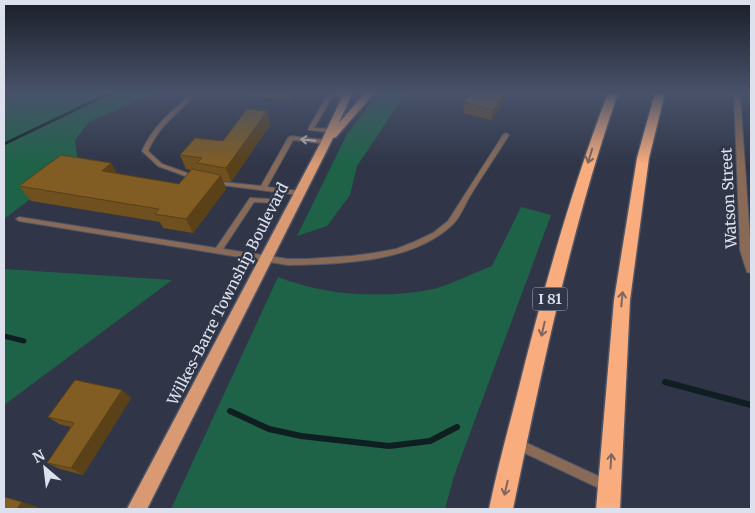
<svg xmlns="http://www.w3.org/2000/svg" width="755" height="513" viewBox="0 0 755 513" font-family="Merriweather,serif">
	<style>
		.green { fill: #1e6348 }
		.lines { fill: none; stroke-linecap: round; stroke-linejoin: round }
		.stream-far2 { stroke: #0f1e21; stroke-width: 3 }
		.stream-far1 { stroke: #0f1e21; stroke-width: 5 }
		.stream { stroke: #0f1e21; stroke-width: 6 }
		.service-casing { stroke: #4f5566; stroke-width: 2 }
		.minor-casing { stroke: #4f5566; stroke-width: 2 }
		.primary-casing { stroke: #4f5566; stroke-width: 3 }
		.motorway-casing { stroke: #4f5566; stroke-width: 3 }
		.service { fill: #896a57; fill-rule: evenodd }
		.minor { fill: #896a57; fill-rule: evenodd }
		.primary { fill: #d99a73; fill-rule: evenodd }
		.motorway { fill: #f9ad7e; fill-rule: evenodd }
		.wall { fill: #6f501e }
		.shaded-wall { fill: #5a4118 }
		.building { fill: #815d23; stroke: #5a4118 }
		.oneway { stroke: #c4bdc0 }
		.oneway2 { stroke: #80665e }
		.labels { text-anchor: middle; stroke-width: 5; stroke-linejoin: round; paint-order: stroke }
		.shield { fill: #303648; stroke: #a9aebc; stroke-width: 1 }
		.shield-label { font-size: 14px; font-weight: bold; fill: #dde1ed }
		.street-label { font-size: 15px; fill: #dde1ed; stroke: #303648 }
	</style>
	<rect width="100%" height="100%" fill="#303648"/>
	<path class="green" d="M4,93H161L141,99L89,122L75,140L78,163L4,219Z
		M379,93H406L357,166L350,195L327,226L297,236L347,134Z
		M521,207L551,215L454,476L445,509H171L278,277C326,296 383,299 434,289C453,284 473,273 492,266Z
		M4,269L172,280L4,405Z"/>
	<g class="lines">
		<path class="stream-far2" d="M4,144L110,93"/>
		<path class="stream-far1" d="M4,336L24,341"/>
		<path class="stream" d="M665,382L751,405
			M230,411L269,429L301,436L389,446L430,441L457,427"/>
		<g class="service-casing">
			<path id="service" d="M328,94L347,95L349,96L347,97H332L314,128L336,129L339,131L336,133L309,130L308,129Z
				M188,97L192,98C175,116 159,126 148,151L162,164L198,177V179L196,180L158,166L142,151C152,128 169,113 188,97Z
				M506,133L509,135C496,156 482,176 470,196C464,206 460,218 452,225C412,263 339,264 288,265L19,221L16,219L19,217L216,248L250,198L270,199L275,192L214,184L211,182L212,181L261,186L288,138L291,136L326,140L329,142L326,144L293,140L267,187L299,191L302,193L299,195L281,193L274,203L254,202L223,249L288,259H307L351,256L374,253L396,249L414,242L433,233L448,221L503,135Z
				M518,439L611,482L613,486L611,490L607,492L603,490L514,448L513,444L514,440Z"/>
		</g>
		<g class="minor-casing">
			<path id="minor" d="M734,93H740L751,254V273L747,272L746,269L740,250Z"/>
		</g>
		<g class="primary-casing">
			<path id="primary" d="M344,93H352L339,123L365,93H374L336,137L333,138L147,509H127L321,142Z"/>
		</g>
		<g class="motorway-casing">
			<path id="motorway" d="M608,93H618C571,229 542,369 513,509H489C497,470 508,430 518,391C543,290 571,191 608,93Z
				M655,93H665L649,158L630,300L620,509H596L614,300L637,158Z"/>
		</g>
		<use href="#service" class="service"/>
		<use href="#minor" class="minor"/>
		<use href="#primary" class="primary"/>
		<use href="#motorway" class="motorway"/>
	</g>
	<path class="wall" d="M224,93H295L290,100Z
		M510,93L491,120L463,113L464,102Z
		M267,111L270,125L231,182L223,181L226,189L193,233L163,228L160,222L31,201L19,186L111,163L117,174L179,184L191,170L186,169L180,155L223,141Z
		M131,398L83,475L60,469L47,463L71,427L59,424L48,417Z"/>
	<path class="shaded-wall" d="M289,93H295L290,100Z
		M505,93H510L491,120L493,110Z
		M267,111L270,125L231,182L226,168Z
		M111,163L119,177L102,171Z
		M221,175L226,189L193,233L186,219Z
		M122,390L131,398L83,475L71,468Z
		M22,502L38,507L36,509H17Z"/>
	<path class="building" d="M472,93H505L493,110L464,102Z
		M247,109L267,111L226,168L197,163L202,158L180,155L195,138L223,141Z
		M61,155L111,163L102,171L179,184L192,169L221,175L186,219L155,214L159,209L19,186Z
		M75,380L122,390L71,468L47,463L74,423L48,417Z
		M4,497L22,502L17,509H4Z"/>
	<defs><path id="oneway-shaft" d="M-6 0H5M1.5-3L5.5 0L1.5 3" fill="none" stroke-width="1.6" stroke-linecap="round" stroke-linejoin="round" transform="scale(1.25)"/></defs>
	<use class="oneway" href="#oneway-shaft" transform="translate(308 140) rotate(-174)"/>
	<g class="oneway2">
		<use href="#oneway-shaft" transform="translate(590 156) rotate(107)"/>
		<use href="#oneway-shaft" transform="translate(622 299) rotate(-84)"/>
		<use href="#oneway-shaft" transform="translate(543 329) rotate(103)"/>
		<use href="#oneway-shaft" transform="translate(611 461) rotate(-86)"/>
		<use href="#oneway-shaft" transform="translate(506 488) rotate(103)"/>
	</g>
	<linearGradient id="sky" x2="0" y2="1"><stop stop-color="#1a1e28"/><stop offset="0.56" stop-color="#48526a"/><stop offset="1" stop-color="#48526a" stop-opacity="0"/></linearGradient>
	<rect width="755" height="165" fill="url(#sky)"/>
	<g class="labels">
		<rect class="shield" x="532.5" y="287.5" width="35" height="23" rx="4"/>
		<g class="shield-label">
			<text x="550" y="304">I 81</text>
		</g>
		<g class="street-label">
			<text transform="translate(729 198) rotate(-93)" y="5">Watson Street</text>
			<text transform="translate(228 294) rotate(-63)" y="5">Wilkes-Barre Township Boulevard</text>
		</g>
	</g>
	<rect width="755" height="513" fill="none" stroke="#dde1ed" stroke-width="10"/>
	<g transform="translate(45 468) rotate(332)" stroke="#303648" stroke-width="4" paint-order="stroke">
	<path d="M0-4L9 19L0 12L-9 19Z" fill="#dde1ed"/>
	<text y="-8" font-size="14" font-weight="bold" text-anchor="middle" fill="#dde1ed">N</text>
	</g>
</svg>
